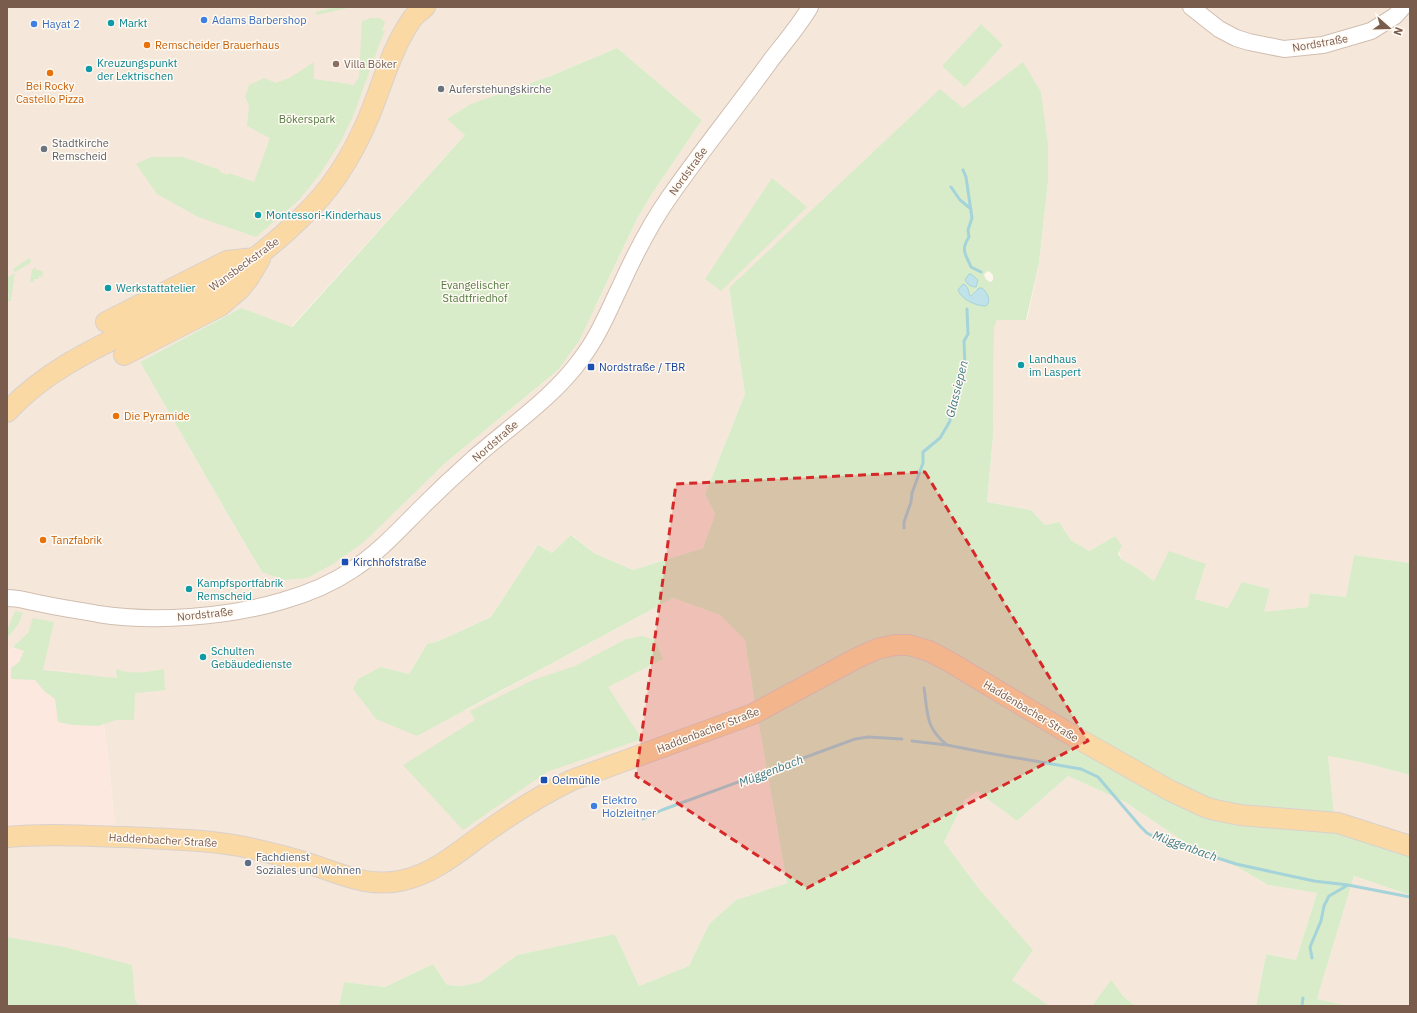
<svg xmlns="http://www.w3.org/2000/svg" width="1417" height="1013" viewBox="0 0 1417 1013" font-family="'IBM Plex Sans',sans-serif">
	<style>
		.residential { fill: #f5e8da; fill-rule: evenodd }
		.commercial { fill: #fde8e0 }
		.green { fill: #d8ecc9; fill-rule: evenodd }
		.water { fill: #bfe3e8; stroke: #a5d3da }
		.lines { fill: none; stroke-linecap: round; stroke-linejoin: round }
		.stream { stroke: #a5d3da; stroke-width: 3 }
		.minor-casing { stroke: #d1beb0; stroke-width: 18 }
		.major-casing { stroke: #dad1cd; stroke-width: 22 }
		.minor { stroke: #fff; stroke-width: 16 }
		.major { stroke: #fbd9a5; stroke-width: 20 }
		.marked { fill: #d62828; fill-opacity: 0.2; stroke: #d62828; stroke-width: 3; stroke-dasharray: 8 5; stroke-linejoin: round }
		.shop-dot { fill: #3f7fe0; stroke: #fffaf3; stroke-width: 1.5 }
		.culture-dot { fill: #0f9aa8; stroke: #fffaf3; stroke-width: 1.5 }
		.food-dot { fill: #e8710a; stroke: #fffaf3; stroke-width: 1.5 }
		.education-dot { fill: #8d6e63; stroke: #fffaf3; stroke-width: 1.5 }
		.worship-dot { fill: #6b7280; stroke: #fffaf3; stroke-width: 1.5 }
		.transit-dot { fill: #1a4fb4; stroke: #fffaf3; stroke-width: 1.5 }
		.service-dot { fill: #5c6f8a; stroke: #fffaf3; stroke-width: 1.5 }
		.labels { text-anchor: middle; stroke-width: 3; stroke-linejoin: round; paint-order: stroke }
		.shop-label { font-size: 11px; fill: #366cbe; stroke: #fffaf3; text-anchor: start }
		.culture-label { font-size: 11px; fill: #0d838f; stroke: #fffaf3; text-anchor: start }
		.street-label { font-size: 11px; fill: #7a5c4d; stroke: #fffaf3 }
		.food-label { font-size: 11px; fill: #c56008; stroke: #fffaf3; text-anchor: start }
		.education-label { font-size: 11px; fill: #785e54; stroke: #fffaf3; text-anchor: start }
		.worship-label { font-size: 11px; fill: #5b616d; stroke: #fffaf3; text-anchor: start }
		.park-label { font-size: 11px; fill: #537a41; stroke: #fffaf3 }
		.transit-label { font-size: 11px; fill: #164399; stroke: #fffaf3; text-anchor: start }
		.service-label { font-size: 11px; fill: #4e5e75; stroke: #fffaf3; text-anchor: start }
		.water-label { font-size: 12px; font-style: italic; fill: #437c86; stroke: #fffaf3 }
	</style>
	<rect width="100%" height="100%" fill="#fdf6ec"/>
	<path class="residential" d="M7,7H1410V563L1354,555L1346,597L1311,593L1308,607L1263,613L1270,589L1228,608L1195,599L1206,564L1154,581L1137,568L1121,559L1115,536L1089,551L1071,540L1059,522L1045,525L1031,510L987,502L993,437L994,328L997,320H1027L1039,263L1048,182V145L729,288L745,394L705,494L715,514L703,548L633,570L594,553L572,535L552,553L538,545L491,617L441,640L427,644L409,674L381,667L466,710L673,598L720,615L745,640L753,692L787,883L736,900L709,924L689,966L639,986L615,934L517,955L480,982L462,986L447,985L433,964L385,987L344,982L339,1006H112L7,941V826L115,828L109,765L102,711L20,668L13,648L7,651ZM617,48L702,120L651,195L637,219L596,306L558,370L444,464L416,490L262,572L227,513L140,362L241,308L291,327L465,135L548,77Z
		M1328,756L1365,763L1410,775V838L1334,813Z
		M1068,776L1125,802L1195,849L1232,864L1268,885L1317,893L1296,960L1266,954L1256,1006H1135L1123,996L1111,981L1092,1006H1050L1012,980L980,890L944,842L965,800L977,790L1017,821Z
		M1354,876L1410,895V1006H1349L1317,999Z"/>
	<path class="commercial" d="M13,647L24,651L20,668L73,671L72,711H102L109,765L115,828L7,826V651Z"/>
	<path class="green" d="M335,7H352L317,15L315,13L316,12Z
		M371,18H380L385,22L382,31H385L379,45L354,114L341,141L320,174L299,200L256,237L198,217L157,194L136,164L151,157H183L220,170V172L228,175L229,173L254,182L270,138L247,126L249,105L245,97L249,85L264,78L276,83L291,77L314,62V79L349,84L353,86L359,77L362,21Z
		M981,24L1003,45L965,87L942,66Z
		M617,48L702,120L651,195L637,219L579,341L558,370L444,464L364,542L333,564L307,578L284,580L262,572L227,513L140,362L241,308L292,327L465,135L447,119L471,104L548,77Z
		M1023,62L1041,92L1048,145V182L1039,263L1026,320H997L994,328L993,437L987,502L1031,510L1045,525L1059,522L1071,540L1089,551L1115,536L1122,546L1118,553L1121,559L1137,568L1154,581L1169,551L1206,564L1195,599L1228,608L1242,582L1270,589L1264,612L1308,607L1310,593L1346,597L1354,555L1410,563V775L1365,763L1328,756L1334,813L1410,838V895L1354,876L1317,999L1349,1006H1256L1266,954L1296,960L1317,893L1268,885L1232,864L1195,849L1125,802L1068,776L1017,821L977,791L965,800L944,842L980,890L1033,950L1012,980L1050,1006H339L344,982L385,987L433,964L447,985L462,986L480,982L517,955L615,934L639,986L689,966L709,924L736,900L787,883L753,692L745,640L720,615L673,598L417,736L376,719L353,689L358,679L381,667L409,674L427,644L441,640L491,617L538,545L552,553L571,535L594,553L633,570L703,548L715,514L705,494L745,394L729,288L940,89L963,108ZM988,271L990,272L993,275V280L991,282C987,281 985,279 984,274ZM976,290L982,306L967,300L969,295L971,296Z
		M772,178L807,207L721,291L705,279Z
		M29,258L32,262L15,272L11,301H8L9,294L7,293V278L15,273L13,269Z
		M36,267V270L43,271L42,277L39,276V279H34V282H30L32,270Z
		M15,611L23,613L18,625L7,638V630Z
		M33,618L54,622L43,670C68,672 92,676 117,678L116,669C131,675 148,672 164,669L165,690L135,693L134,720H116L98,726L72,725L58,722L55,699L44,691L35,680L11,679V668L19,662L24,651L13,647L28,633Z
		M642,636L655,640L663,659L608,687L642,739L547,772L463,830L403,765L475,720L470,711L533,680L575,666L626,639Z
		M7,937L64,947L132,965L135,1000L139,1006H7Z
		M1111,980L1123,996L1135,1006H1092Z"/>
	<path class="water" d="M969,274H971L978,280L976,287C971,287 967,284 965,280Z
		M963,284C969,286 968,292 970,296H971L979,288H982C987,292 992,301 986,306C976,306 962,300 958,290Z"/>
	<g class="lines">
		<path class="stream" d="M963,170L966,177L972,218L968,230L969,237C960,251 966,254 971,267L981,272
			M951,187L960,200L971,209
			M904,528V522L911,502L912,493L923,463V452L940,438L950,421L951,403L956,394L957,385L965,367L964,341L968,334L967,309
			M924,688C928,714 925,727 947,745
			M912,741L947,745L988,753L1081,769L1098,777L1140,826L1147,833L1156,838L1236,864L1314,881L1348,885L1410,897
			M643,819L662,810L855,739L868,737L902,739
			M1312,958L1310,947L1321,921L1324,906L1329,896L1348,885
			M1302,1006L1303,998"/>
		<g class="minor-casing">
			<path id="minor" d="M1191,7L1219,29L1236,38L1249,42L1284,49L1323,45L1371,31L1395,16L1403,7
				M7,598C18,598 23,600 33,602C55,607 76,610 98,614C155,623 227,617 282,601C307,594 331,584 352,570C378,553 399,530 421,508C438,491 455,475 473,459C508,428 554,397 581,359C598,337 608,312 620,287C634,256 650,224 670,196C702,150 738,106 771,60C784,43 799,26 810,7"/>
		</g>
		<g class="major-casing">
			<path id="major" d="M106,322L227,261L255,258
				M124,355L220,306L240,289L248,279L260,259
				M7,412C57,358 127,336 189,301C231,277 269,250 303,216C331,190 353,154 368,119C382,86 391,49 412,19C415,14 421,11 425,7
				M7,837C46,833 86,836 125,837C163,839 202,839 240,846C263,851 285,856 307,863C340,873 368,889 404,880C436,873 463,848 489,830C516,811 543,794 572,780L753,714L855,659L877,649L895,645H909L929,651L950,662L1070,734L1169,790L1205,807L1215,810L1240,815L1338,823L1410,846"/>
		</g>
		<use href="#minor" class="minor"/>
		<use href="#major" class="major"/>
	</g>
	<path class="marked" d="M925,472L1088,741L807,888L636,776L676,484Z"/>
	<g class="shop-dot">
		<circle cx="204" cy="20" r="4"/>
		<circle cx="34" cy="24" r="4"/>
		<circle cx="594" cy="806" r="4"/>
	</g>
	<g class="culture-dot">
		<circle cx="111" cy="23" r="4"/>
		<circle cx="89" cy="69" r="4"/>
		<circle cx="258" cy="215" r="4"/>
		<circle cx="108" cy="288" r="4"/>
		<circle cx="1021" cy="365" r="4"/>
		<circle cx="189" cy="589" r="4"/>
		<circle cx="203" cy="657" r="4"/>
	</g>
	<g class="food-dot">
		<circle cx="147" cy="45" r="4"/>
		<circle cx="50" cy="73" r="4"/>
		<circle cx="116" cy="416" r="4"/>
		<circle cx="43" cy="540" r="4"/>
	</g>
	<circle class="education-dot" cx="336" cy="64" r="4"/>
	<g class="worship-dot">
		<circle cx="441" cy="89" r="4"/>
		<circle cx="44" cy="149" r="4"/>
	</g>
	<g class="transit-dot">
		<rect x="587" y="363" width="8" height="8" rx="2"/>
		<rect x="341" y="558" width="8" height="8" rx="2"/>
		<rect x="540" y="776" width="8" height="8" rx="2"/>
	</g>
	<circle class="service-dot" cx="248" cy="863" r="4"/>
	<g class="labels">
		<g class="shop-label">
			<text x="212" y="24">Adams Barbershop</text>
			<text x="42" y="28">Hayat 2</text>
			<text x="602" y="804">Elektro<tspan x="602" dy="13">Holzleitner</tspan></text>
		</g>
		<g class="culture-label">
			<text x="119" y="27">Markt</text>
			<text x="97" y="67">Kreuzungspunkt<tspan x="97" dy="13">der Lektrischen</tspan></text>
			<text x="266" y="219">Montessori-Kinderhaus</text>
			<text x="116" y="292">Werkstattatelier</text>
			<text x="1029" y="363">Landhaus<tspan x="1029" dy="13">im Laspert</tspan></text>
			<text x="197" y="587">Kampfsportfabrik<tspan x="197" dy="13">Remscheid</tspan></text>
			<text x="211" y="655">Schulten<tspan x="211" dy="13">Gebäudedienste</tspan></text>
		</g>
		<g class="street-label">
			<text transform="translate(1320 43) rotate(-10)" y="4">Nordstraße</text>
			<text transform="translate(688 171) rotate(-54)" y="4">Nordstraße</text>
			<text transform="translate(244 264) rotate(-36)" y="4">Wansbeckstraße</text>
			<text transform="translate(495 441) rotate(-41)" y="4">Nordstraße</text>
			<text transform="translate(205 614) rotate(-6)" y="4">Nordstraße</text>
			<text transform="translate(1031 711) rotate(31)" y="4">Haddenbacher Straße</text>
			<text transform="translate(708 730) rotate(-21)" y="4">Haddenbacher Straße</text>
			<text transform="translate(163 840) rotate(3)" y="4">Haddenbacher Straße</text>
		</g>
		<g class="food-label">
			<text x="155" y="49">Remscheider Brauerhaus</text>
			<text x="50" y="90" text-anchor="middle">Bei Rocky<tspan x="50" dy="13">Castello Pizza</tspan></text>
			<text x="124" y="420">Die Pyramide</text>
			<text x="51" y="544">Tanzfabrik</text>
		</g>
		<g class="education-label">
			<text x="344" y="68">Villa Böker</text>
		</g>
		<g class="worship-label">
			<text x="449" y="93">Auferstehungskirche</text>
			<text x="52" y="147">Stadtkirche<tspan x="52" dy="13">Remscheid</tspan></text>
		</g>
		<g class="park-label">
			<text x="307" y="123">Bökerspark</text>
			<text x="475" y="289">Evangelischer<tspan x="475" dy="13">Stadtfriedhof</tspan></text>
		</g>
		<g class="transit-label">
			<text x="599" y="371">Nordstraße / TBR</text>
			<text x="353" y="566">Kirchhofstraße</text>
			<text x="552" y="784">Oelmühle</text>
		</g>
		<g class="service-label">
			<text x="256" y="861">Fachdienst<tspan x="256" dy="13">Soziales und Wohnen</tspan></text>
		</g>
		<g class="water-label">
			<text transform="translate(957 389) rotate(-76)" y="4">Glassiepen</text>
			<text transform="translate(771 771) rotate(-21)" y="4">Müggenbach</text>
			<text transform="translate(1185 846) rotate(20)" y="4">Müggenbach</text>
		</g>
	</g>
	<rect width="1417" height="1013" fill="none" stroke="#7a5c4d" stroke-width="16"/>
	<g transform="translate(1389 28) rotate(110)" stroke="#fffaf3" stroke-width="3" paint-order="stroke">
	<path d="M0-3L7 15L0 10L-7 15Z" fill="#7a5c4d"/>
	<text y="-6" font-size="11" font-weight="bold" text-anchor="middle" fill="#7a5c4d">N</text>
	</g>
</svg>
